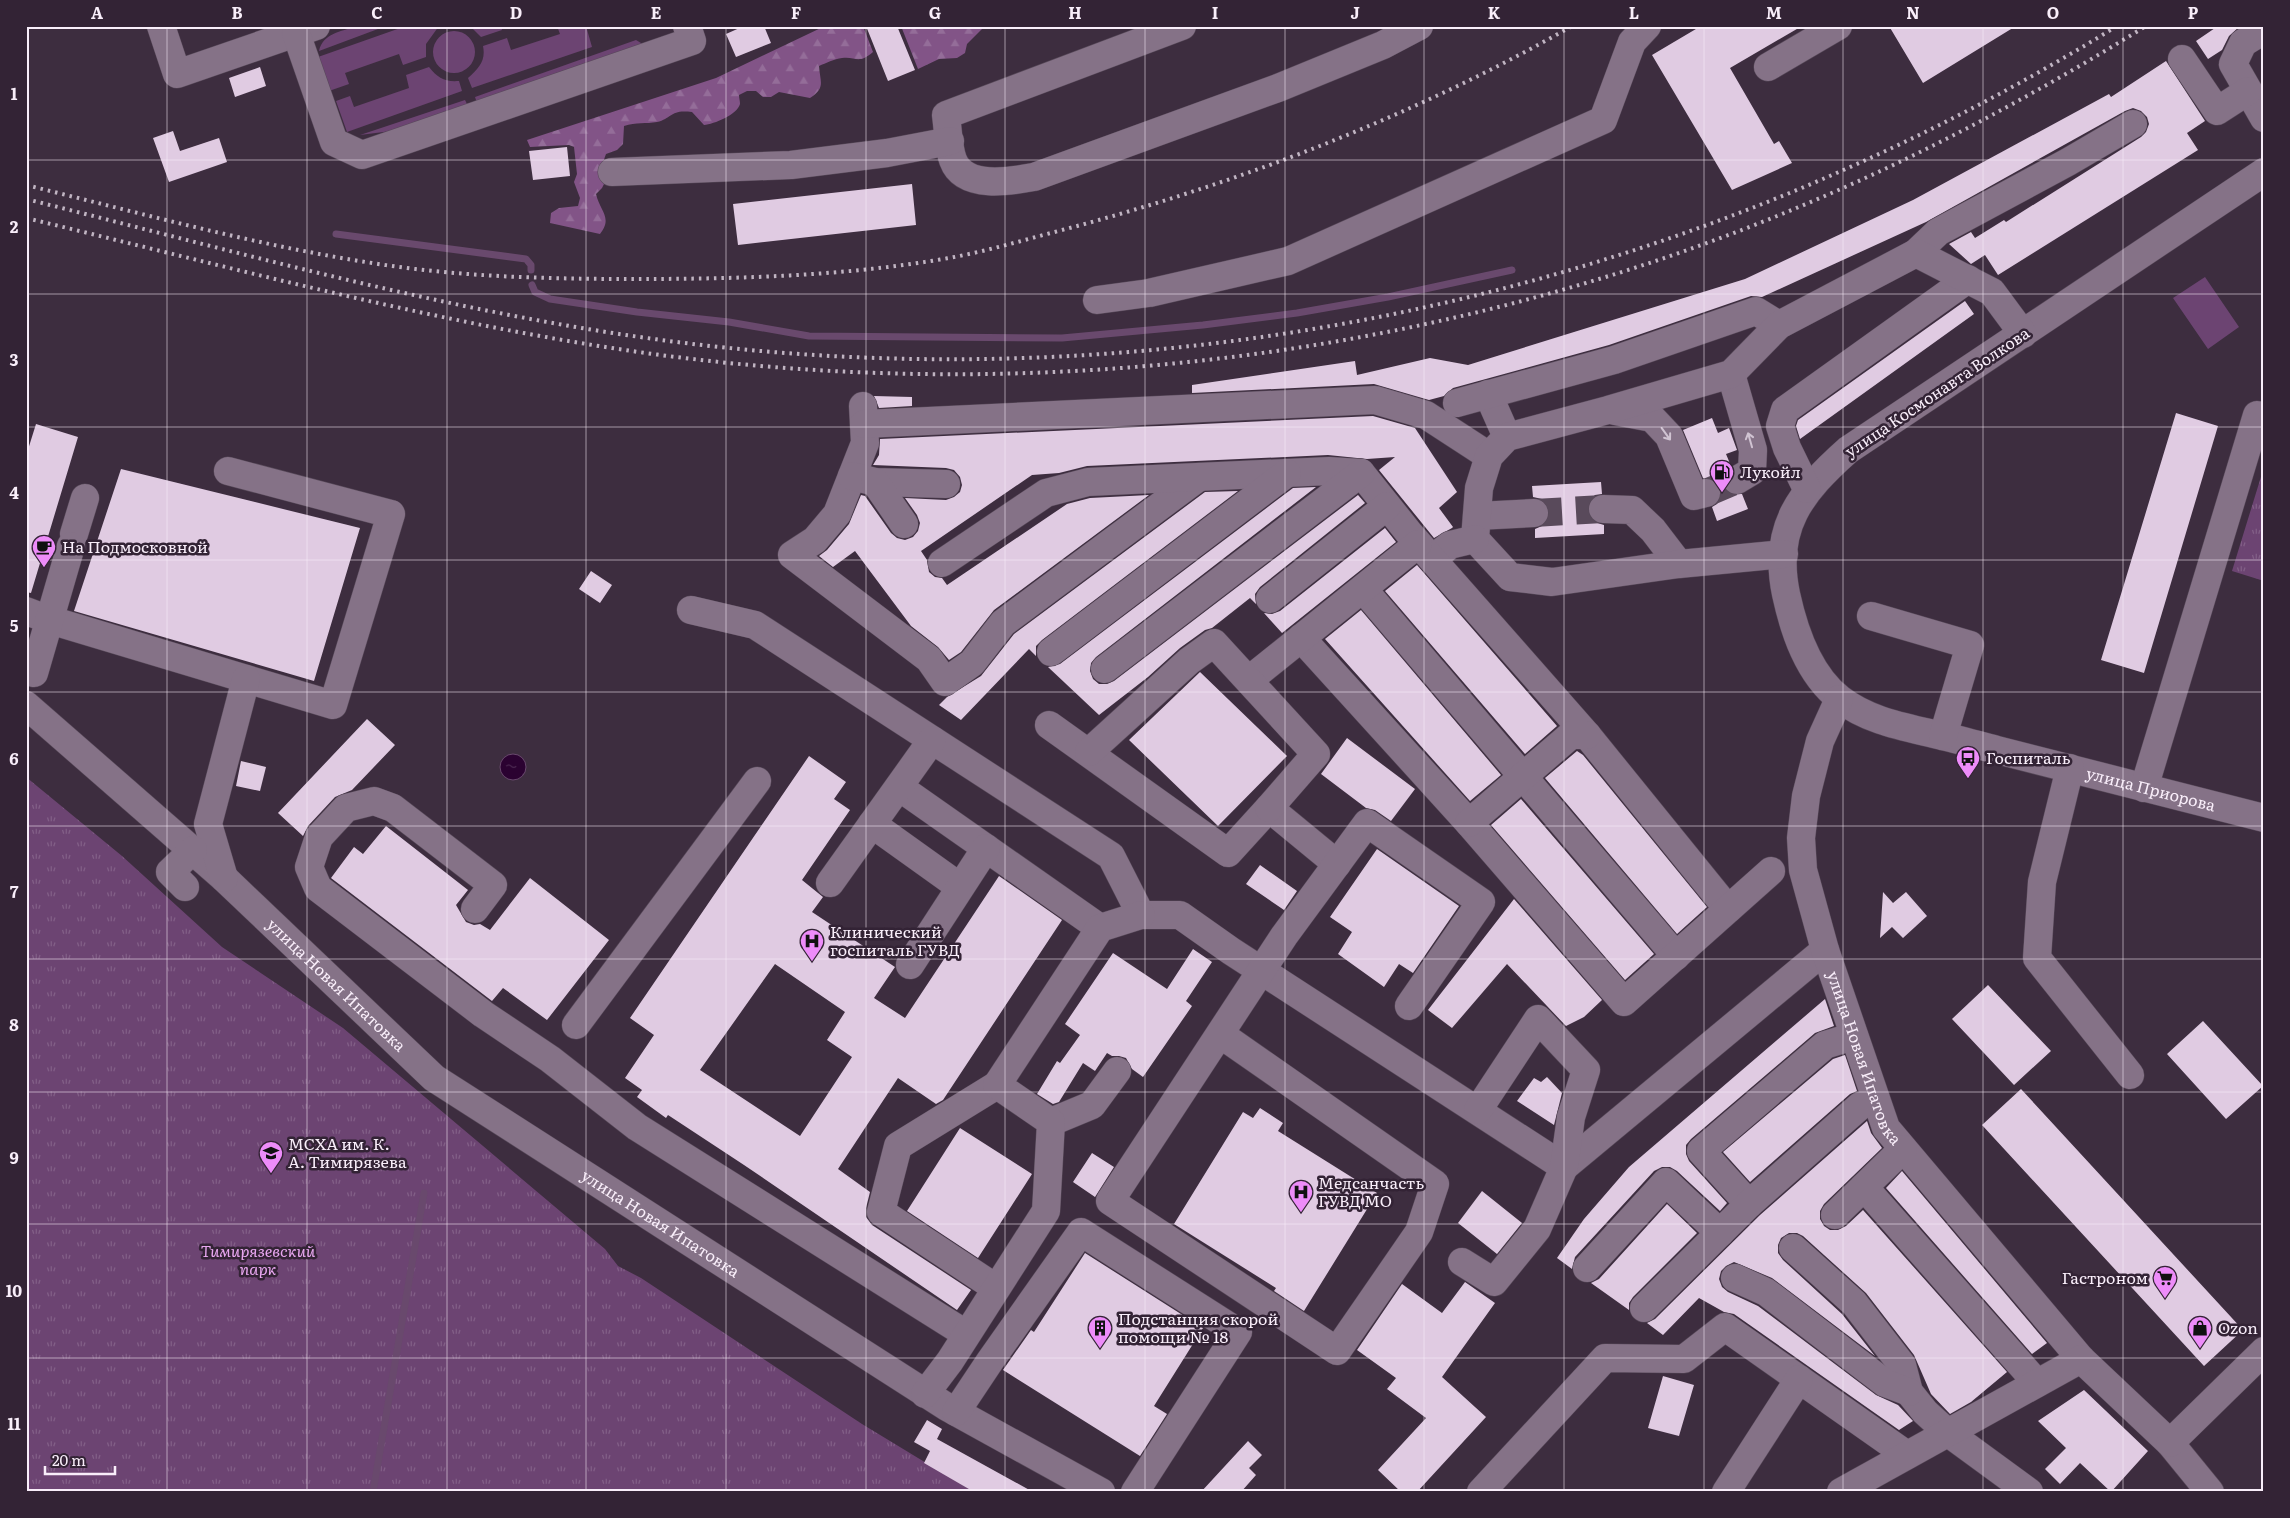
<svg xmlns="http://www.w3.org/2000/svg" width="2290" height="1518" viewBox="0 0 2290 1518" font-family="Literata,serif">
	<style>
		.green { fill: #6c4472 }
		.forest { fill: url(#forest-firs) }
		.park { fill: url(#park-tufts) }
		.water { fill: url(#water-ripples); stroke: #69496d }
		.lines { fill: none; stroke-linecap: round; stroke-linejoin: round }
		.stream { stroke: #69496d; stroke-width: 7 }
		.building { fill: #e0cbe2; fill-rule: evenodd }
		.minor-tunnel { stroke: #594a5b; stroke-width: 28; stroke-dasharray: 28 14; stroke-linecap: butt }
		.minor-casing { stroke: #574959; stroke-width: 29 }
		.minor { stroke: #857287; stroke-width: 28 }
		.rail { stroke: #c1b5c3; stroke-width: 4; stroke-dasharray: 2.5 5; stroke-linecap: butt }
		.oneway { stroke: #d0c3d2 }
		.grid { fill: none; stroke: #f9eefa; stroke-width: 1; stroke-opacity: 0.55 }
		.labels { text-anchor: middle; stroke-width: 5; stroke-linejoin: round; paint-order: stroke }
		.street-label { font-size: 16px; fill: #f9eefa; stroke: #332335 }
		.poi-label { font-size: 16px; fill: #f9eefa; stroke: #332335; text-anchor: start }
		.park-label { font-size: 16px; font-style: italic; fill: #e9a7f1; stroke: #332335 }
		.neatline { fill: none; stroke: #f9eefa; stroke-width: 2 }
		.grid-label { font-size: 16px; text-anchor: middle; font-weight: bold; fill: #f9eefa }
	</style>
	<defs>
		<pattern id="forest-firs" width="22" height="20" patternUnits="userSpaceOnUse" patternTransform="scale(1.25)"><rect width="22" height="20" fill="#825487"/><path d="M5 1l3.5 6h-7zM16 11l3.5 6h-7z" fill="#946d99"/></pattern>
		<pattern id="park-tufts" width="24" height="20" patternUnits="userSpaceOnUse" patternTransform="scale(1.25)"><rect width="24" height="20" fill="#6c4472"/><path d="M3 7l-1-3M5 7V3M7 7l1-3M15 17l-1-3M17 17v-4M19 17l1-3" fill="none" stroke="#825f87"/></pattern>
		<pattern id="water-ripples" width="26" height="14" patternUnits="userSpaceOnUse" patternTransform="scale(1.25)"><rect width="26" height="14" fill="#2b0231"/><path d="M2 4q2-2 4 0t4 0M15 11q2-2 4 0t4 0" fill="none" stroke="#4a2750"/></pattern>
	</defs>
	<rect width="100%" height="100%" fill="#3d2d3f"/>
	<path class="green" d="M356,26H386L319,51C323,33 341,32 356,26Z
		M406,26H439L426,44V57L403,65L399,54L345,73L349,84L329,91L318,57Z
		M470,26H501L502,30L481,37Z
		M557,26H586L592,47L472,88L468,78C479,68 486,61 483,46L507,38L511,50L560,34Z
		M433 52a21 21 0 1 1 42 0a21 21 0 1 1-42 0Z
		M636,40L646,46L478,106L475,97Z
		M429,67C438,78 444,82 459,81L462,91L347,132L336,101L350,96L354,107L409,88L406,75Z
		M465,100L469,108L407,129L360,135Z
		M2205,277L2239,327L2208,349L2173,298Z"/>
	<path class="forest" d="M825,26H863L873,52C858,65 856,56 842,58C834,59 826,63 819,66C820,82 826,88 810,98L779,92L771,97H763L756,91H747L739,95C739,98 740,101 740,104C737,115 714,124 704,125L692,112C670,109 673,118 657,122C646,124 636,122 624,126L623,144L617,150L606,154C602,164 602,170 606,180L602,188L596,194C600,211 613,218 600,234L550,223L551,213L559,208L578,206L580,198L574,182L577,174L574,147L569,145L530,147L527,140L716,78Z
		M901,26H985L967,44L965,53L957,58L939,59L918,69Z"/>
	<path class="park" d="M2264,467V581L2232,571Z
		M26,777L122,856L222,947L343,1028L605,1249L618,1266L641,1278L862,1424L974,1492H26Z"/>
	<path class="water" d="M500 767a13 13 0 1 1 26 0a13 13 0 1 1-26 0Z"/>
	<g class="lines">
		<path class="stream" d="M336,234L526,259L531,265V270
			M532,285L535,292L550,299L637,312L729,322L809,336L1062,338L1203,325L1297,313L1388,297L1512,270
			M373,1492L424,1193"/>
	</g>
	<path class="building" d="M744,26H764L771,43L736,57L726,34Z
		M866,26H897L915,70L888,81Z
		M1701,26H1802L1730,68L1774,144L1779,141L1792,163L1732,190L1652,55Z
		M1889,26H2016L1923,83Z
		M2218,26H2240L2229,36L2222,50L2208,59L2196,41Z
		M2166,61L2205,121L2187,133L2198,150L1998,275L1985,255L1971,264L1949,244L1971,232L1975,238L2004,220L2006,222L2141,137L2146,132L2149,124L2147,117L2141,111L2133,108L2125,111L1926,222L1762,297L1751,296L1609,345L1453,388L1444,396L1429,400L1374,384L1192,393V385L1355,361L1357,375L1430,358L1468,365L1745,279L1913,200L2109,94L2111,97Z
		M260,67L266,86L235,97L229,78Z
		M173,131L180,151L219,138L227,162L169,182L153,138Z
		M567,147L570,176L533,180L529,151Z
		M912,184L916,225L738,245L733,204Z
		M1965,301L1974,314L1800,439L1796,426L1798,420Z
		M874,396L912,397V406L879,408Z
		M2176,413L2218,426L2144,673L2101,660Z
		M1373,416L1415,428L1457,492L1439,508L1453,527L1452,528L1434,538L1379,470L1395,457L1367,459L1328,455L1087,466L1059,473L1032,475L921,551L927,560L929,572L935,577L942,578L947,585L1067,504L1090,498L1149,495L994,610L961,652L949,660L938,647L911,626L855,551L833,567L819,556L827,550L849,524L861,495L865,496L891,533L897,538L905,540L913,537L918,531L920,523L917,515L905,498L946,500L954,497L960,492L962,485L960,477L954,470L946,468L873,465L879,455L880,439Z
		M1712,418L1718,433L1729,428L1737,450L1726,454L1731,466L1723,473L1721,481L1723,488L1730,494H1742L1748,509L1717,521L1712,507L1717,504L1721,498V489L1717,482L1711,478H1703L1683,430Z
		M36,424L78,437L31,593L26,592V456Z
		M121,469L360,528L314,681L74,611Z
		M1601,482L1602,494L1595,495L1590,500L1587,509L1589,517L1594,522L1604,525V534L1535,538V529L1542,526L1548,520L1550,512L1547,504L1542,499L1533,497L1532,486Z
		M1316,487L1096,657L1091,663L1090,671L1093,679L1099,684H1107L1114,681L1358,495L1365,503L1260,587L1255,594L1256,604L1250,598L1212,628L1205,630L1180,648L1148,677L1099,715L1048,667L1060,664L1293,488Z
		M1238,491L1042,640L1036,646V656L1029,649L961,720L939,705L947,697L981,676L1014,634L1205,492Z
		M1385,528L1396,542L1282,633L1264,613L1272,614L1280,611Z
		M1417,565L1557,726L1525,754L1385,591Z
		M591,571L612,585L600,603L579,589Z
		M1361,610L1501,775L1470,801L1325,639Z
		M1200,672L1287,756L1218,826L1129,740Z
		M367,719L395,745L352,790L335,797L308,826L303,836L278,813Z
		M1347,738L1415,789L1391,821L1375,810L1366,808L1321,774Z
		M1577,751L1583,755L1707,907L1677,934L1545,778Z
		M809,756L846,782L834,799L850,810L802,880L823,897L812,912L895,967L874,998L905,1018L999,876L1062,920L943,1100L936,1104L898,1078L838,1169L870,1192L866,1208V1217L872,1225L971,1290L957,1310L744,1165L668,1115L666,1118L637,1097L642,1090L625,1078L654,1035L630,1018ZM775,964L845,1012L827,1040L852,1057L800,1136L700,1070Z
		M241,761L266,767L260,791L236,786Z
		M1521,799L1654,954L1625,980L1491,825Z
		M386,826L468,890L456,905L466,922L474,925L480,924L490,930L530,878L609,940L547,1020L503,988L492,1001L331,878L354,847L363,854Z
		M1377,849L1459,906L1413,973L1399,964L1384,987L1338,954L1352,932L1330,917Z
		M1260,865L1297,891L1284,910L1246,884Z
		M1883,892L1893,903L1906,892L1927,916L1903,938L1892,927L1880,938Z
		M1514,899L1602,1000L1584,1017L1566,1026L1507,964L1452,1028L1428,1010Z
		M1193,949L1212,962L1186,1001L1192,1006L1143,1077L1132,1069L1126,1058L1119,1056H1112L1107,1053L1095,1071L1083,1063L1059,1102L1053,1104L1037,1094L1057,1061L1060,1063L1080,1035L1065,1024L1113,953L1167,989Z
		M1988,985L2051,1051L2014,1085L1952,1019Z
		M1825,999L1834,1026L1815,1033L1691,1139L1686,1145V1154L1689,1161L1727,1203L1720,1211L1677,1171L1670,1167H1662L1654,1171L1575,1257L1572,1269L1557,1258L1584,1219L1629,1167Z
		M2203,1021L2263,1086L2226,1119L2167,1054Z
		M1845,1055L1857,1091L1850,1094L1750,1182L1723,1152L1833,1059Z
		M1547,1077L1562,1093L1554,1125L1517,1101L1534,1078L1541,1082Z
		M2021,1089L2243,1330L2204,1366L1982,1125Z
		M1260,1108L1283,1123L1278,1131L1377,1193L1304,1311L1274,1291L1276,1288L1174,1224L1243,1112L1253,1118Z
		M1867,1121L1871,1133L1882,1148L1824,1204L1820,1211V1219L1824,1226L1830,1230H1838L1846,1226L1863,1210L2007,1372L1971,1402L1950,1414L1931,1394L1914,1355L1866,1293L1803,1236L1797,1233H1789L1781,1238L1778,1245V1253L1783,1260L1842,1314L1875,1356L1772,1278L1734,1262L1726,1266L1721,1271L1719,1279L1722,1287L1728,1292L1758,1306L1876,1395L1898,1405L1913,1421L1899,1430L1734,1314L1724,1312L1699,1298L1663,1335L1647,1323L1655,1319L1760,1215Z
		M960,1128L1032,1174L978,1258L907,1211Z
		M1092,1153L1114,1167L1095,1197L1073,1182Z
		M1902,1171L2047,1343L2032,1354L1886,1188Z
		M1482,1191L1522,1223L1497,1254L1458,1223Z
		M1667,1204L1697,1233L1633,1297L1629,1303V1310L1591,1283L1599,1279Z
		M1085,1253L1203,1328L1154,1406L1167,1414L1140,1456L1003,1370L1031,1330L1034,1332Z
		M1465,1282L1495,1303L1442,1377L1486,1417L1417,1492H1401L1378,1470L1426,1418L1387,1389L1396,1378L1357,1350L1402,1284L1442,1313Z
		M1663,1376L1694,1385L1679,1436L1648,1428Z
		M2084,1390L2148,1451L2111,1492L2080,1463L2060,1484L2045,1469L2066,1448L2038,1421Z
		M927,1420L942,1429L937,1439L1033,1492H974L924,1463L930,1451L914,1442Z
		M1248,1441L1262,1455L1249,1468L1256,1475L1241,1492H1201Z"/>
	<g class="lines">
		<path class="minor-tunnel" d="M1706,493L1737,480
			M1534,513L1603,509"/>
		<g class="minor-casing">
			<g id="minor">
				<path d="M161,26L177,74L316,26"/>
				<path d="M1182,26L946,115C948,129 948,147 953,160C964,190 1012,181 1034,177L1278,88L1383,45L1419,26"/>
				<path d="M2264,30L2243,43L2233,64L2264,118"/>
				<path d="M296,33L334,142L362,155L692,41L687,26"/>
				<path d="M2182,59L2217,111L2248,91"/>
				<path d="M1768,67L1838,26"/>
				<path d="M612,172L791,165L887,153L950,141"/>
				<path id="s1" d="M2264,172L1848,450C1801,492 1772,527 1786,594C1794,631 1808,674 1840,699C1870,722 1906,727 1942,736C1960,740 1978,745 1997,750C2086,772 2175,796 2264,818"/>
				<path d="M1916,253L1938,232L2068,162L2133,124"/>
				<path d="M1097,300L1149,293L1288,261L1603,120L1632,42L1647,26"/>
				<path d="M1731,374L1753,450L1752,471L1737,480"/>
				<path d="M1488,394L1507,437"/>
				<path d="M1457,403L1614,360L1756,311L1779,325"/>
				<path d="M863,406L865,443L837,514L815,540L792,555L929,659L945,682L972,663L1003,623L1199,477"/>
				<path d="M1615,411L1652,418L1669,436L1694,496L1706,493"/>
				<path d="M864,424L1375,400L1426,415L1489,456"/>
				<path d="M852,476L875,482L946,484"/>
				<path d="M875,482L904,524"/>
				<path d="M1807,489L1787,448L1780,426L1785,410L1968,279"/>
				<path d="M1603,509L1632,510L1653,530L1679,564"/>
				<path d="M1477,516L1534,513"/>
				<path d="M74,534L85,498"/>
				<path d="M1784,554L1679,564L1552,582L1510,577L1475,539L1479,488L1489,456L1507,437L1608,410L1731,374L1779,325L1916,253L1992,292L2023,334"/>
				<path d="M1432,559L1450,545L1475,539"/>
				<path d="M942,563L1046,493L1088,482L1329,471L1361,473L1409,533L1587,735L1728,909"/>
				<path d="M1363,589L1676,956"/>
				<path d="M1270,599L1387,506"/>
				<path d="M691,610L755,625L1111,856L1141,915H1180L1231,951L1564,1167L1825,950"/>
				<path d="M26,611L50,620L333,705L391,514L228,471"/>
				<path d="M1871,616L1970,645L1943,736"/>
				<path d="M1301,638L1469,823L1624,1002L1771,871"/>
				<path d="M1051,652L1287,473"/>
				<path d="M1105,669L1361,473"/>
				<path d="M34,673L71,546"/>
				<path d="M1249,680L1418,544"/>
				<path id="s2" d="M1839,699L1820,741L1806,796L1801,838L1803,870L1825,950L1886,1128L2081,1359L2170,1443L2210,1492"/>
				<path id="s3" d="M26,705L224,878L434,1078L947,1407L1101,1492"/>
				<path d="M1049,725L1228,853L1269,808L1337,864"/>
				<path d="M1089,752L1189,661L1214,643L1316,754L1269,808"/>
				<path d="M2070,768L2042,882L2037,958L2130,1075"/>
				<path d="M899,787L1100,928"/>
				<path d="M2144,788L2257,415"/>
				<path d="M1469,823L1571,735H1587"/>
				<path d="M872,824L960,887"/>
				<path d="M224,878L208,824L246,679"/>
				<path d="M830,883L932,740"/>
				<path d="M185,887L170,872L193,850"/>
				<path d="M475,909L493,885L393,808L374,801L346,808L319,837L309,867L318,888L483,1014L550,1059L637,1127L966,1334"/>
				<path d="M910,965L986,848"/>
				<path d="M576,1025L757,781"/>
				<path d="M1220,1034L1435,1184L1419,1232L1337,1351L1110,1201L1284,936L1367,823L1481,902L1409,1006"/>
				<path d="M1051,1122L1092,1105L1117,1071"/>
				<path d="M1864,1187L2037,1383"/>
				<path d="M1749,1204L1701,1151L1825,1045L1854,1036"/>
				<path d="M1835,1215L1903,1149"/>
				<path d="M1793,1248L1854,1303L1902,1365L1909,1392L1925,1412L1947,1432L2029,1492"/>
				<path d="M1462,1262L1494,1282L1537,1229L1564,1167L1571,1117L1586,1070L1538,1019L1478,1110"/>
				<path d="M1587,1268L1666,1182L1720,1233"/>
				<path d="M1735,1278L1766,1292L1885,1383L1909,1392"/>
				<path d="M996,1288L881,1212L898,1146L997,1085"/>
				<path d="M1644,1308L1749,1204L1860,1106"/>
				<path d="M925,1394L950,1361L1046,1211L1051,1122L997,1085L1100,928L1141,915"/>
				<path d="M956,1412L990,1361L1081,1232L1238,1332L1135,1492"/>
				<path d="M2170,1443L2264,1351"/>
				<path d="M1481,1492L1605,1358L1684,1359L1725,1327L1907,1455"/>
				<path d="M1726,1492L1799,1379"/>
				<path d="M1841,1492L2081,1359"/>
			</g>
		</g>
		<use href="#minor" class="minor"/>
		<path class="rail" d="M26,185C140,213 255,245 372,263C459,277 548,279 636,279C740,279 846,276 949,258C988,251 1027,239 1066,229C1242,182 1414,116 1572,26
			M26,199C234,251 441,310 654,339C1163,409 1680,296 2117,26
			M26,218C234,268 441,325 653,354C1043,407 1451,356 1813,201C1929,152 2039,92 2146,26"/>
	</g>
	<defs><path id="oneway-shaft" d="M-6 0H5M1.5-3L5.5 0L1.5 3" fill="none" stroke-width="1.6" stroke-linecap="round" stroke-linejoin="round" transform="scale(1.25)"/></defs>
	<g class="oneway">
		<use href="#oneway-shaft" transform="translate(1666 434) rotate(54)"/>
		<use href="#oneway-shaft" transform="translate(1750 440) rotate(-106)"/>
	</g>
	<path class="grid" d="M167,26V1492M307,26V1492M447,26V1492M586,26V1492M726,26V1492M866,26V1492M1005,26V1492M1145,26V1492M1285,26V1492M1424,26V1492M1564,26V1492M1704,26V1492M1843,26V1492M1983,26V1492M2123,26V1492M26,160H2264M26,294H2264M26,427H2264M26,560H2264M26,692H2264M26,826H2264M26,959H2264M26,1092H2264M26,1224H2264M26,1358H2264"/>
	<defs>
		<g id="fuel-pin" transform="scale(1.25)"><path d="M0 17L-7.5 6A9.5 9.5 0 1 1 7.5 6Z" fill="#ed8cf9" stroke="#332335"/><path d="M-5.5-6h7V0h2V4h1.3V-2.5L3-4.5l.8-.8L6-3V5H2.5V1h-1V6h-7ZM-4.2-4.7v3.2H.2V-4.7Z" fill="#111"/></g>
		<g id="cafe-pin" transform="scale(1.25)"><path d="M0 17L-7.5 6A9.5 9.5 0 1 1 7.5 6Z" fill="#ed8cf9" stroke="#332335"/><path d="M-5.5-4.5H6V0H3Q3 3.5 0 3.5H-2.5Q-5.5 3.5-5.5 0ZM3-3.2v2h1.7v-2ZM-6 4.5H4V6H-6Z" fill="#111"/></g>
		<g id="bus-pin" transform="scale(1.25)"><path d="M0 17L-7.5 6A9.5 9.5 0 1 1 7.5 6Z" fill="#ed8cf9" stroke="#332335"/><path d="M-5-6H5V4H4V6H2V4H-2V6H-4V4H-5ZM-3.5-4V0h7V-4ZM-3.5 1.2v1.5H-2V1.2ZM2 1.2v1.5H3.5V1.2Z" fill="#111"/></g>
		<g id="hospital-pin" transform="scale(1.25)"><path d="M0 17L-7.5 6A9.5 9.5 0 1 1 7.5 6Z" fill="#ed8cf9" stroke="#332335"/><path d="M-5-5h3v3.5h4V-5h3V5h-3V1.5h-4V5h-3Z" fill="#111"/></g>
		<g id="university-pin" transform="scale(1.25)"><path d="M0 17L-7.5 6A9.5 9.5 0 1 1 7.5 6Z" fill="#ed8cf9" stroke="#332335"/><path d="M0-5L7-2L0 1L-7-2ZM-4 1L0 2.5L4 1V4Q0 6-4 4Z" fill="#111"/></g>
		<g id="supermarket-pin" transform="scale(1.25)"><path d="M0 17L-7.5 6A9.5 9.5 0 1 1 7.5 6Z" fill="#ed8cf9" stroke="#332335"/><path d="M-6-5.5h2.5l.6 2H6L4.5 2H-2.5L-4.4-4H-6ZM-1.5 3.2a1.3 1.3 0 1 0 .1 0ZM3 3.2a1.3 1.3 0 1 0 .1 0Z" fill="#111"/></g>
		<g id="building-pin" transform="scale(1.25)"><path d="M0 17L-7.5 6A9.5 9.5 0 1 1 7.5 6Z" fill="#ed8cf9" stroke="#332335"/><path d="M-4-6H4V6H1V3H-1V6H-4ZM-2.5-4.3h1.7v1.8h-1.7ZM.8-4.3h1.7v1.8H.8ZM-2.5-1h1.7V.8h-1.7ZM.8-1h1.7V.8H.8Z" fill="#111"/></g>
		<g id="shop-pin" transform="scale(1.25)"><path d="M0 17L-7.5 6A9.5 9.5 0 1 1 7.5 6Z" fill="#ed8cf9" stroke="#332335"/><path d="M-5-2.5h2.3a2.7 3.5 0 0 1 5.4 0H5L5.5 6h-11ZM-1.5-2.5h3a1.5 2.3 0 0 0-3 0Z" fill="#111"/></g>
	</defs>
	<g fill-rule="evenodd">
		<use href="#fuel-pin" x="1722" y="472"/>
		<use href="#cafe-pin" x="44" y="547"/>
		<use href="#bus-pin" x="1968" y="758"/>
		<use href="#hospital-pin" x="812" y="941"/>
		<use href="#university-pin" x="271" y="1153"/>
		<use href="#hospital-pin" x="1301" y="1192"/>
		<use href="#supermarket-pin" x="2165" y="1278"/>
		<use href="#building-pin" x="1100" y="1328"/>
		<use href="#shop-pin" x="2200" y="1328"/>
	</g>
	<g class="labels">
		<g class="street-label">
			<text transform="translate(1937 392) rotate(-34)" y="6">улица Космонавта Волкова</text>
			<text dy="6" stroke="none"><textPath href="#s1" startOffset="1112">улица Приорова</textPath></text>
			<text dy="6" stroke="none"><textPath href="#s3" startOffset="418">улица Новая Ипатовка</textPath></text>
			<text dy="6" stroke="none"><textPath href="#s2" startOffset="375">улица Новая Ипатовка</textPath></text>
			<text dy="6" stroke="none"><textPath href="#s3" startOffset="822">улица Новая Ипатовка</textPath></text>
		</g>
		<g class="poi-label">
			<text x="1740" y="478">Лукойл</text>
			<text x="62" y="553">На Подмосковной</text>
			<text x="1986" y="764">Госпиталь</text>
			<text x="830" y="938">Клинический<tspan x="830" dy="18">госпиталь ГУВД</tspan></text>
			<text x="288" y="1150">МСХА им. К.<tspan x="288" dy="18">А. Тимирязева</tspan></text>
			<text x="1318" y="1189">Медсанчасть<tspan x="1318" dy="18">ГУВД МО</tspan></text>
			<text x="2148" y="1284" text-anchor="end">Гастроном</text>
			<text x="1118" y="1325">Подстанция скорой<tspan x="1118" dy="18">помощи № 18</tspan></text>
			<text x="2218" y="1334">Ozon</text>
		</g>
		<g class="park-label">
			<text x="258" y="1257">Тимирязевский<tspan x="258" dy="18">парк</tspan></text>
		</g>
	</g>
	<rect width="2290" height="1518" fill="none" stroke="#332335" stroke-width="55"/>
	<path d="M45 1466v8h70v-8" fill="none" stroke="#f9eefa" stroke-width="2.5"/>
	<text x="52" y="1466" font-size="15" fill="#f9eefa" stroke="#332335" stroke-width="4" paint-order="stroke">20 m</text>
	<rect x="28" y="28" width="2234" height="1462" class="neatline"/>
	<g class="grid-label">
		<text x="97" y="19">A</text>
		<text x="237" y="19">B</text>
		<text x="377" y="19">C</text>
		<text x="516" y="19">D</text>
		<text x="656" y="19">E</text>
		<text x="796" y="19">F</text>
		<text x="935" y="19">G</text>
		<text x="1075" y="19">H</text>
		<text x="1215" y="19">I</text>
		<text x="1355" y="19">J</text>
		<text x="1494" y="19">K</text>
		<text x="1634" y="19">L</text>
		<text x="1774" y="19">M</text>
		<text x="1913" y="19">N</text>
		<text x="2053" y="19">O</text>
		<text x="2193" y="19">P</text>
		<text x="14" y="100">1</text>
		<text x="14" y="233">2</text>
		<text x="14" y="366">3</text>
		<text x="14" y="499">4</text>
		<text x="14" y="632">5</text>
		<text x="14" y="765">6</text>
		<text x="14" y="898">7</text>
		<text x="14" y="1031">8</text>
		<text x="14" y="1164">9</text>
		<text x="14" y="1297">10</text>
		<text x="14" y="1430">11</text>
	</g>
</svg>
